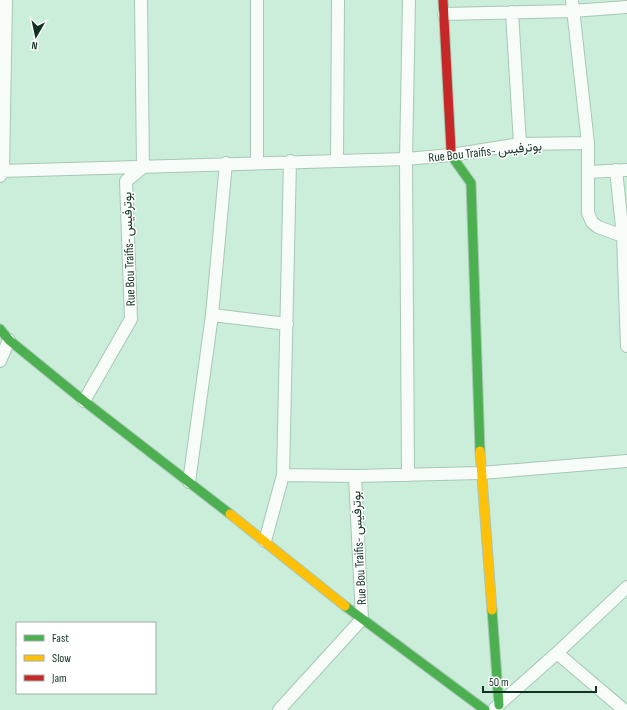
<svg xmlns="http://www.w3.org/2000/svg" width="627" height="710" viewBox="0 0 627 710" font-family="'Sofia Sans Condensed',Vazirmatn,sans-serif">
	<style>
		.lines { fill: none; stroke-linecap: round; stroke-linejoin: round }
		.street-casing { stroke: #a8c7b6; stroke-width: 14 }
		.fast-casing { stroke: #a8c7b6; stroke-width: 11 }
		.slow-casing { stroke: #a8c7b6; stroke-width: 11 }
		.jam-casing { stroke: #a8c7b6; stroke-width: 11 }
		.street { stroke: #f7fcf9; stroke-width: 12 }
		.fast { stroke: #4caf50; stroke-width: 9 }
		.slow { stroke: #ffc107; stroke-width: 9 }
		.jam { stroke: #c62828; stroke-width: 9 }
		.labels { text-anchor: middle; stroke-width: 3; stroke-linejoin: round; paint-order: stroke }
		.street-label { font-size: 13px; fill: #113222; stroke: #fff }
	</style>
	<rect width="100%" height="100%" fill="#cbeeda"/>
	<g class="lines">
		<g class="street-casing">
			<path id="street" d="M141,0L143,167
				M572,0L588,143V213L592,222L598,227L623,236H627
				M512,12L520,144
				M444,14L572,11L627,7
				M337,160L338,0
				M257,162V0
				M226,163L212,315L287,324
				M616,170L623,236L627,346
				M0,171L406,159L451,155L520,144L588,143
				M588,172L627,170
				M0,176L3,171L6,0
				M0,361L9,340
				M84,401L131,319L126,181L143,167
				M283,475L355,476L481,473L627,461
				M408,475L406,159L409,0
				M189,482L212,315
				M265,541L283,475L290,161
				M557,653L624,710
				M495,708L557,653L627,587
				M279,710L362,619L355,476"/>
		</g>
		<g class="fast-casing">
			<path id="fast" d="M451,150V155L471,183L480,451
				M0,329L9,340L84,401L230,514
				M345,606L485,710
				M492,610L499,705"/>
		</g>
		<g class="slow-casing">
			<path id="slow" d="M480,451L492,610
				M230,514L345,606"/>
		</g>
		<g class="jam-casing">
			<path id="jam" d="M443,0L451,150"/>
		</g>
		<use href="#street" class="street"/>
		<use href="#fast" class="fast"/>
		<use href="#slow" class="slow"/>
		<use href="#jam" class="jam"/>
	</g>
	<g class="labels">
		<g class="street-label">
			<text transform="translate(485 151) rotate(-6)" y="5">Rue Bou Traifis- بوترفيس</text>
			<text transform="translate(128 249) rotate(-92)" y="5">Rue Bou Traifis- بوترفيس</text>
			<text transform="translate(358 548) rotate(-93)" y="5">Rue Bou Traifis- بوترفيس</text>
		</g>
	</g>
	<rect x="16" y="622" width="140" height="72" fill="#ffffff" stroke="#a0ada7"/>
	<rect x="24" y="635" width="20" height="6" fill="#4caf50" stroke="#a0ada7"/>
	<text x="52" y="642" font-size="12" fill="#113222">Fast</text>
	<rect x="24" y="655" width="20" height="6" fill="#ffc107" stroke="#a0ada7"/>
	<text x="52" y="662" font-size="12" fill="#113222">Slow</text>
	<rect x="24" y="675" width="20" height="6" fill="#c62828" stroke="#a0ada7"/>
	<text x="52" y="682" font-size="12" fill="#113222">Jam</text>
	<g transform="translate(36 36) rotate(189)" stroke="#ffffff" stroke-width="3" paint-order="stroke">
	<path d="M0-3L7 15L0 10L-7 15Z" fill="#113222"/>
	<text y="-6" font-size="11" font-weight="bold" text-anchor="middle" fill="#113222">N</text>
	</g>
	<path d="M483 686v6h113v-6" fill="none" stroke="#113222" stroke-width="2"/>
	<text x="489" y="686" font-size="12" fill="#113222" stroke="#ffffff" stroke-width="3" paint-order="stroke">50 m</text>
</svg>
